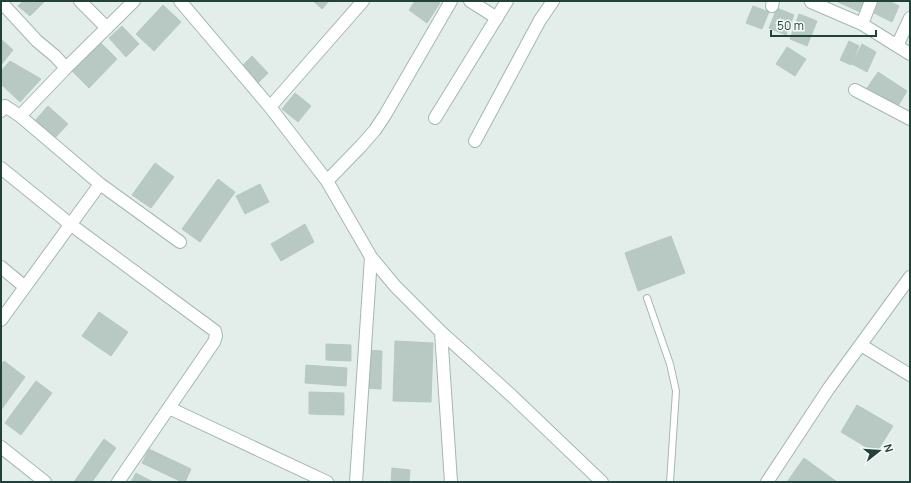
<svg xmlns="http://www.w3.org/2000/svg" width="911" height="483" viewBox="0 0 911 483" font-family="Manrope,sans-serif">
	<style>
		.building { fill: #b8c9c3; stroke: #b5c9c1 }
		.lines { fill: none; stroke-linecap: round; stroke-linejoin: round }
		.lane-casing { stroke: #a5b7b2; stroke-width: 8 }
		.street-casing { stroke: #a5b7b2; stroke-width: 14 }
		.lane { stroke: #fff; stroke-width: 6 }
		.street { stroke: #fff; stroke-width: 12 }
	</style>
	<rect width="100%" height="100%" fill="#e3eeea"/>
	<path class="building" d="M23,1H45L30,16L18,6Z
		M313,1H329L322,9Z
		M415,1H437L440,3L427,23L409,10Z
		M836,1H866L860,12Z
		M879,1H889L899,6L892,22L874,13Z
		M163,5L181,22L154,51L136,34Z
		M753,6L769,12L762,29L746,23Z
		M777,8L794,15L786,35L769,28Z
		M799,14L817,21L807,46L790,39Z
		M122,26L139,44L126,57L109,38Z
		M1,39L13,50L1,65Z
		M849,41L859,46L851,65L840,60Z
		M100,42L117,59L89,88L72,71Z
		M862,44L876,52L867,72L852,64Z
		M787,47L806,59L795,76L776,64Z
		M252,56L268,73L258,83L241,67Z
		M10,61L41,79L20,102L1,84V71Z
		M878,72L907,91L895,111L865,91Z
		M295,93L311,106L298,122L282,109Z
		M48,106L68,124L53,140L33,123Z
		M155,163L174,177L151,208L132,195Z
		M218,179L235,192L200,242L182,229Z
		M260,184L269,202L245,214L236,196Z
		M305,224L314,242L281,261L271,244Z
		M671,236L685,273L638,291L625,253Z
		M99,312L128,332L111,356L82,336Z
		M395,341L433,343L431,402L393,401Z
		M326,344L351,345V361L326,360Z
		M366,350L382,351L381,389L365,388Z
		M4,361L25,377L1,410V364Z
		M306,365L347,368L346,386L305,383Z
		M36,381L52,393L21,435L5,423Z
		M309,392L344,393V415L309,414Z
		M857,405L893,426L876,453L841,432Z
		M104,439L116,448L92,482H74Z
		M149,449L191,469L185,482H182L142,463Z
		M804,458L837,482H787Z
		M392,468L410,470L409,482H391Z
		M136,473L153,482H131Z"/>
	<g class="lines">
		<g class="lane-casing">
			<path id="lane" d="M647,298L670,364L676,391L670,482"/>
		</g>
		<g class="street-casing">
			<path id="street" d="M80,1L107,28
				M180,1L270,107L327,181L371,257L395,286L441,332L512,396L602,482
				M470,1L497,18
				M1,2L37,41L55,56L66,68
				M811,2L862,24L910,54
				M772,6L773,1
				M862,24L871,1
				M897,46L910,18
				M855,90L910,119
				M270,107L363,1
				M1,111L5,106L20,116L66,68L134,1
				M20,116L100,184L180,242
				M435,118L507,1
				M475,141L540,20L553,1
				M1,168L70,224L215,331L216,336L214,342L118,482
				M327,181L361,146L375,130L385,115L451,1
				M1,267L25,287
				M1,320L100,184
				M441,332L451,482
				M861,345L910,375
				M169,408L327,482
				M1,447L45,482
				M356,482L371,257
				M767,482L829,388L910,277"/>
		</g>
		<use href="#lane" class="lane"/>
		<use href="#street" class="street"/>
	</g>
	<rect width="911" height="483" fill="none" stroke="#21423a" stroke-width="4"/>
	<g transform="translate(879 451) rotate(73)" stroke="#f4faf8" stroke-width="3" paint-order="stroke">
	<path d="M0-3L7 15L0 10L-7 15Z" fill="#21423a"/>
	<text y="-6" font-size="11" font-weight="bold" text-anchor="middle" fill="#21423a">N</text>
	</g>
	<path d="M771 30v6h105v-6" fill="none" stroke="#21423a" stroke-width="2"/>
	<text x="777" y="30" font-size="12" fill="#21423a" stroke="#f4faf8" stroke-width="3" paint-order="stroke">50 m</text>
</svg>
